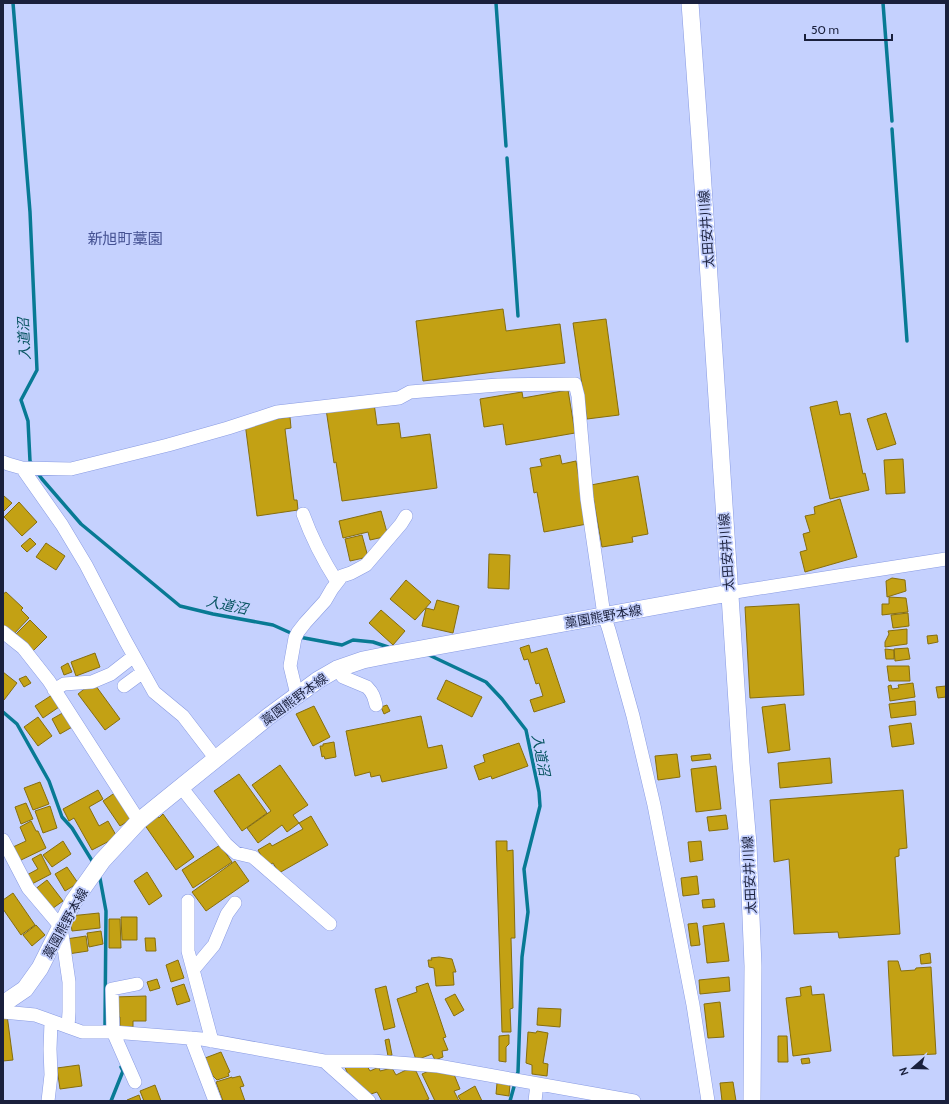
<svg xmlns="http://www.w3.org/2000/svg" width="949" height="1104" viewBox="0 0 949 1104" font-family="Cabin,'Noto Sans JP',sans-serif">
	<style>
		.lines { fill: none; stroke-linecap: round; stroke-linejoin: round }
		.stream { stroke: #087a94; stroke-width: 3.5 }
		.building { fill: #c3a114; stroke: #866e0f }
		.minor-casing { stroke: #899be2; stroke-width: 14 }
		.major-casing { stroke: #899be2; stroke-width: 18 }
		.minor { stroke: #fff; stroke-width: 13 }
		.major { stroke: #fff; stroke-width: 17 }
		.labels { text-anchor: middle; stroke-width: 3.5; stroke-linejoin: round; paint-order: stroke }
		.street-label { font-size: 13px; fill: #1a203c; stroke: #c5d1fe }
		.water-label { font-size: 14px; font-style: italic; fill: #065360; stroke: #c5d1fe }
		.quarter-label { font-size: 15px; fill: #445192; stroke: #c5d1fe }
	</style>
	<rect width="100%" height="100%" fill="#c5d1fe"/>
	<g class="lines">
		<path class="stream" d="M13,3L30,212L37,370L21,400L28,421L30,461L33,465
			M496,3L506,146
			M883,3L892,121
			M892,129L907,341
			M507,158L518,316
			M37,472L42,479L81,524L180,606L213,614L273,625L293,634
			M299,637L342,645L353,640L373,642L388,647L389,649
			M427,655H429L486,682L502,699L526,730L539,792L540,806L524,869L528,912L522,957L518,1072L516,1077
			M3,712L17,724L49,781L62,817L72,828L94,864
			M99,873L106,911L105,1025L106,1030
			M111,1101L123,1071L121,1067
			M510,1101L515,1083"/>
	</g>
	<path class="building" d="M503,309L506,331L560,324L565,363L423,381L416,321Z
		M606,319L619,415L587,419L573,323Z
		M568,390L575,433L506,445L503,424L484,427L480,399L522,392L523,398Z
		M837,401L840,415L850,413L863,474L865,473L869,490L830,499L810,407Z
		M374,403L377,425L399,423L401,438L430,434L437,488L342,501L336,462L334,463L326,409Z
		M886,413L896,444L877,450L867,419Z
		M290,417L291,428L285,429L294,500H297L298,510L257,516L245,423Z
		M560,455L562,464L576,461L587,524L544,532L537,492L534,493L530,468L542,466L540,459Z
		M903,459L905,493L886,494L884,460Z
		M638,476L648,534L632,537L633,542L602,547L591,485Z
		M4,496L12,503L3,512V497Z
		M840,499L857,557L805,572L800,552L807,550L803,534L810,532L805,516L815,514L814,507Z
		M19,502L37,522L22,536L4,517Z
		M381,511L388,536L370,540L368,532L343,538L339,521Z
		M362,535L368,557L350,561L345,539Z
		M30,538L36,544L27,552L21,546Z
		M46,543L65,556L56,570L36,557Z
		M489,554L510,555L509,589L488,588Z
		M892,578L905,580L906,591L887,597L886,581Z
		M406,580L431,602L415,620L390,599Z
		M6,592L23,608L21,610L29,618L12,636L3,627V594Z
		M889,597L906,598L908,612L882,615V604H889Z
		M437,600L459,606L453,633L422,626L426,608L434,610Z
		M799,604L804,695L750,698L745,607Z
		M381,610L405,631L393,645L369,623Z
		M908,613L909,626L893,628L891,615Z
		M30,620L47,637L31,653L14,636Z
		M907,629V644L885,647V642L889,634L888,631Z
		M937,635L938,642L928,644L927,636Z
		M529,645L531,653L547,648L565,702L534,712L530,700L543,696L539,683L536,684L528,659L524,660L520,648Z
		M908,648L910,659L895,661L894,649Z
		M885,649L894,650V659H886Z
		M95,653L100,667L76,676L71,662Z
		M68,663L72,672L64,675L61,667Z
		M887,666H909L910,681H889Z
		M3,672L17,683L4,700H3Z
		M26,676L31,683L24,687L19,679Z
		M446,680L482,697L472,717L437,699Z
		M93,682L120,719L105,730L78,694Z
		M913,683L915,697L890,701L888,686L891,685L892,689L899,688L898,685Z
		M946,686V697L938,698L936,687Z
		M52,695L59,707L43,718L35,706Z
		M915,701L916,715L891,718L889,704Z
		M785,704L790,750L768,753L762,707Z
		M387,705L390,711L384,714L381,707Z
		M314,706L330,737L313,746L296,714Z
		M66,711L74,726L60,734L52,719Z
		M421,716L428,748L442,745L447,768L382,782L380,775L371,777L370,772L355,776L346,731Z
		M38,717L52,736L38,746L24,727Z
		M911,723L914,744L892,747L889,726Z
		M334,742L336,757L325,759L324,756L322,757L320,746H323V744Z
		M519,743L528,766L492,779L491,776L479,780L474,766L485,762L483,755Z
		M677,754L680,777L658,780L655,756Z
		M710,754L711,759L692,761L691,756Z
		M830,758L832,783L780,788L778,763Z
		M280,765L308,805L293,815L299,823L287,832L282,825L258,843L247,828L271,811L252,785Z
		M716,766L721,809L696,812L691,769Z
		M239,774L267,813L242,831L214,791Z
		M40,782L49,804L33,810L24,788Z
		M98,790L103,799L89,807L99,826L108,821L117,837L92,850L74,818L69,821L63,809Z
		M903,790L907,848L899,849V856L895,857L900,934L839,938L838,932L794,934L789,859L774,862L770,800Z
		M116,792L133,818L120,826L103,801Z
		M26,803L33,819L21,824L15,807Z
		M50,806L57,828L43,833L35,811Z
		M155,812L159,818L163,814L194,857L176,870L142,821Z
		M726,815L728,829L709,831L707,817Z
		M311,816L328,845L279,873L273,863L267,866L258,850L270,843L272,846L303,829L299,823Z
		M31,821L36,831H38L46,848L19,861L13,847L26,841L20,827Z
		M63,841L71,854L52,867L43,855Z
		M496,841H507V851L513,850L515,938H511L513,1008L510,1009L511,1032H502Z
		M701,841L703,860L690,862L688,842Z
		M220,845L232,862L193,888L182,870Z
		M41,854L51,874L30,885L25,876L38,869L32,859Z
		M235,861L249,881L206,911L192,892Z
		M67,867L78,883L65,891L55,874Z
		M147,872L162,896L149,905L134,881Z
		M697,876L699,894L683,896L681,878Z
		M47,880L63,901L49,911L34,890Z
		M13,893L35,925L21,935L3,909V900Z
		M714,899L715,907L703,908L702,900Z
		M99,913L100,928L72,931L70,916Z
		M121,917H137V940H122Z
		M109,919H120L121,948H109Z
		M697,923L700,945L691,946L688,924Z
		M724,923L729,961L707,963L703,926Z
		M36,925L45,935L32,946L23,935Z
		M101,931L103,944L89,947L87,933Z
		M86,936L88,951L68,954L66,939Z
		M145,938H155L156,951H146Z
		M930,953L931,963L921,964L920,955Z
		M439,957L452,959L456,972H453L454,985L436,986L434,968L429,967L428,960H432L431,958Z
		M178,960L184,978L171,982L166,965Z
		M888,961H898L901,971L915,970L916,968L931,967L936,1054L893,1056Z
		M729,977L730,991L700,994L699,980Z
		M157,979L160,988L150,991L147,982Z
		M428,983L446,1037L443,1038L448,1050L442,1051L443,1057L435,1060L432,1054L416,1060L397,999L417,992L416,987Z
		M184,984L190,1001L177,1005L172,988Z
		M386,986L395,1027L384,1030L375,989Z
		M811,986L812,995L824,994L831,1051L793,1056L786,998L801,996L800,988Z
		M455,994L464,1010L454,1016L445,999Z
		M146,996V1021H133V1027H120V1017H115L114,997Z
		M720,1002L724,1037L708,1038L704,1004Z
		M538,1008L561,1009L560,1027L537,1025Z
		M3,1015H7L13,1060L3,1061Z
		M537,1031L548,1033L543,1063L548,1064L547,1076L532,1074V1065L526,1063L528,1032L536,1033Z
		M509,1035V1044L506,1047V1062L499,1061V1036Z
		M778,1036H787L788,1062H778Z
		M389,1039L392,1055L388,1056L385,1040Z
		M221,1052L230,1072L228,1073L229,1076L217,1080L213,1076L205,1058Z
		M809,1058L810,1063L802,1064L801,1059Z
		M79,1065L82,1086L60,1089L57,1068Z
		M367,1066L370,1071L379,1067L380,1071L392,1068L396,1075L406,1070L416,1071L429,1099L424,1101H382L377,1092L371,1094L350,1080L345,1067Z
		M431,1070L453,1072L460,1089L454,1091L459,1101H435L422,1074Z
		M240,1076L244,1086L240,1087L245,1101H223L216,1082L232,1077V1078Z
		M733,1082L736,1101H722L720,1083Z
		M497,1083L510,1084L509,1096L496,1094Z
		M155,1085L161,1101H144L140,1091Z
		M475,1086L482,1101H461L458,1096Z
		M139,1095L141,1101H128L127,1100Z"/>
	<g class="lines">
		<g class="minor-casing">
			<path id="minor" d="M3,462L8,464L22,468L71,469L168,445L228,428L277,412L399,398L410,392L498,385L575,384L578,396L587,499L604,615L609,630L633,716L654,805L693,1005L708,1101
				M22,468L62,525L86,565L125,640L154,692L183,716L216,759
				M303,514C312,539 323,560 337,582
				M729,593L946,559
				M3,632L23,648L49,681L139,821
				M337,669L343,677L367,687C373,693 374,697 376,705
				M124,686L143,672
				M54,690L64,684L92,682L111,674L134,656
				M297,695L290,666L295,638L298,632L305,623L325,601L332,589L342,576L351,573L366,565L401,524L406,516
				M181,787L226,844L236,853L253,857L330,924
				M3,840L28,888L61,927L69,982V1012L68,1027
				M188,901V951L212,1041
				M193,970L214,945L227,914L235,903
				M3,1012L35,1015L82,1032H113L202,1039L324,1061H372L438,1066L634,1101
				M191,1038L215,1101
				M324,1061L369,1101
				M135,1082L113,1032L112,989L137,984
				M48,1101L51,1075L50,1049L51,1022
				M535,1101L537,1084"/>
		</g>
		<g class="major-casing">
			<path id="major" d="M690,3L700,140L741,763L748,844L753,966L752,1101
				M3,1004L25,989L40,968L73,902L102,861L139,821L269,716L318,680L337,669L363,660L388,655L729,593"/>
		</g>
		<use href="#minor" class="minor"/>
		<use href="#major" class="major"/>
	</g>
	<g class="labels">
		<g class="street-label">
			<text transform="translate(706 229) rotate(-94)" y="5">太田安井川線</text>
			<text transform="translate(726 552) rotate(-94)" y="5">太田安井川線</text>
			<text transform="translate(603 616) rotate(-10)" y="5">藁園熊野本線</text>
			<text transform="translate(294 699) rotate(-36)" y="5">藁園熊野本線</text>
			<text transform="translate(749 875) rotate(-93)" y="5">太田安井川線</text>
			<text transform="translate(65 923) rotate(-61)" y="5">藁園熊野本線</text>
		</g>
		<g class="water-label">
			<text transform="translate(24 339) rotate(-93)" y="5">入道沼</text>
			<text transform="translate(227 605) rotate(12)" y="5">入道沼</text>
			<text transform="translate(541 755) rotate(79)" y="5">入道沼</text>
		</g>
		<g class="quarter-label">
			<text x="125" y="244">新旭町藁園</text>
		</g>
	</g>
	<rect width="949" height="1104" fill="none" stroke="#1a203c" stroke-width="8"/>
	<g transform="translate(913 1068) rotate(250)" stroke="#c5d1fe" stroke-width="3" paint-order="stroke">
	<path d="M0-3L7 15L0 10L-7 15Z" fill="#1a203c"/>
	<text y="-6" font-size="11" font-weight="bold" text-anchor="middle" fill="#1a203c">N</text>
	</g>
	<path d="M805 34v6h87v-6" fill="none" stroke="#1a203c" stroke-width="2"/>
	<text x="811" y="34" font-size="12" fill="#1a203c" stroke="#c5d1fe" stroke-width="3" paint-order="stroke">50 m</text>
</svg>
